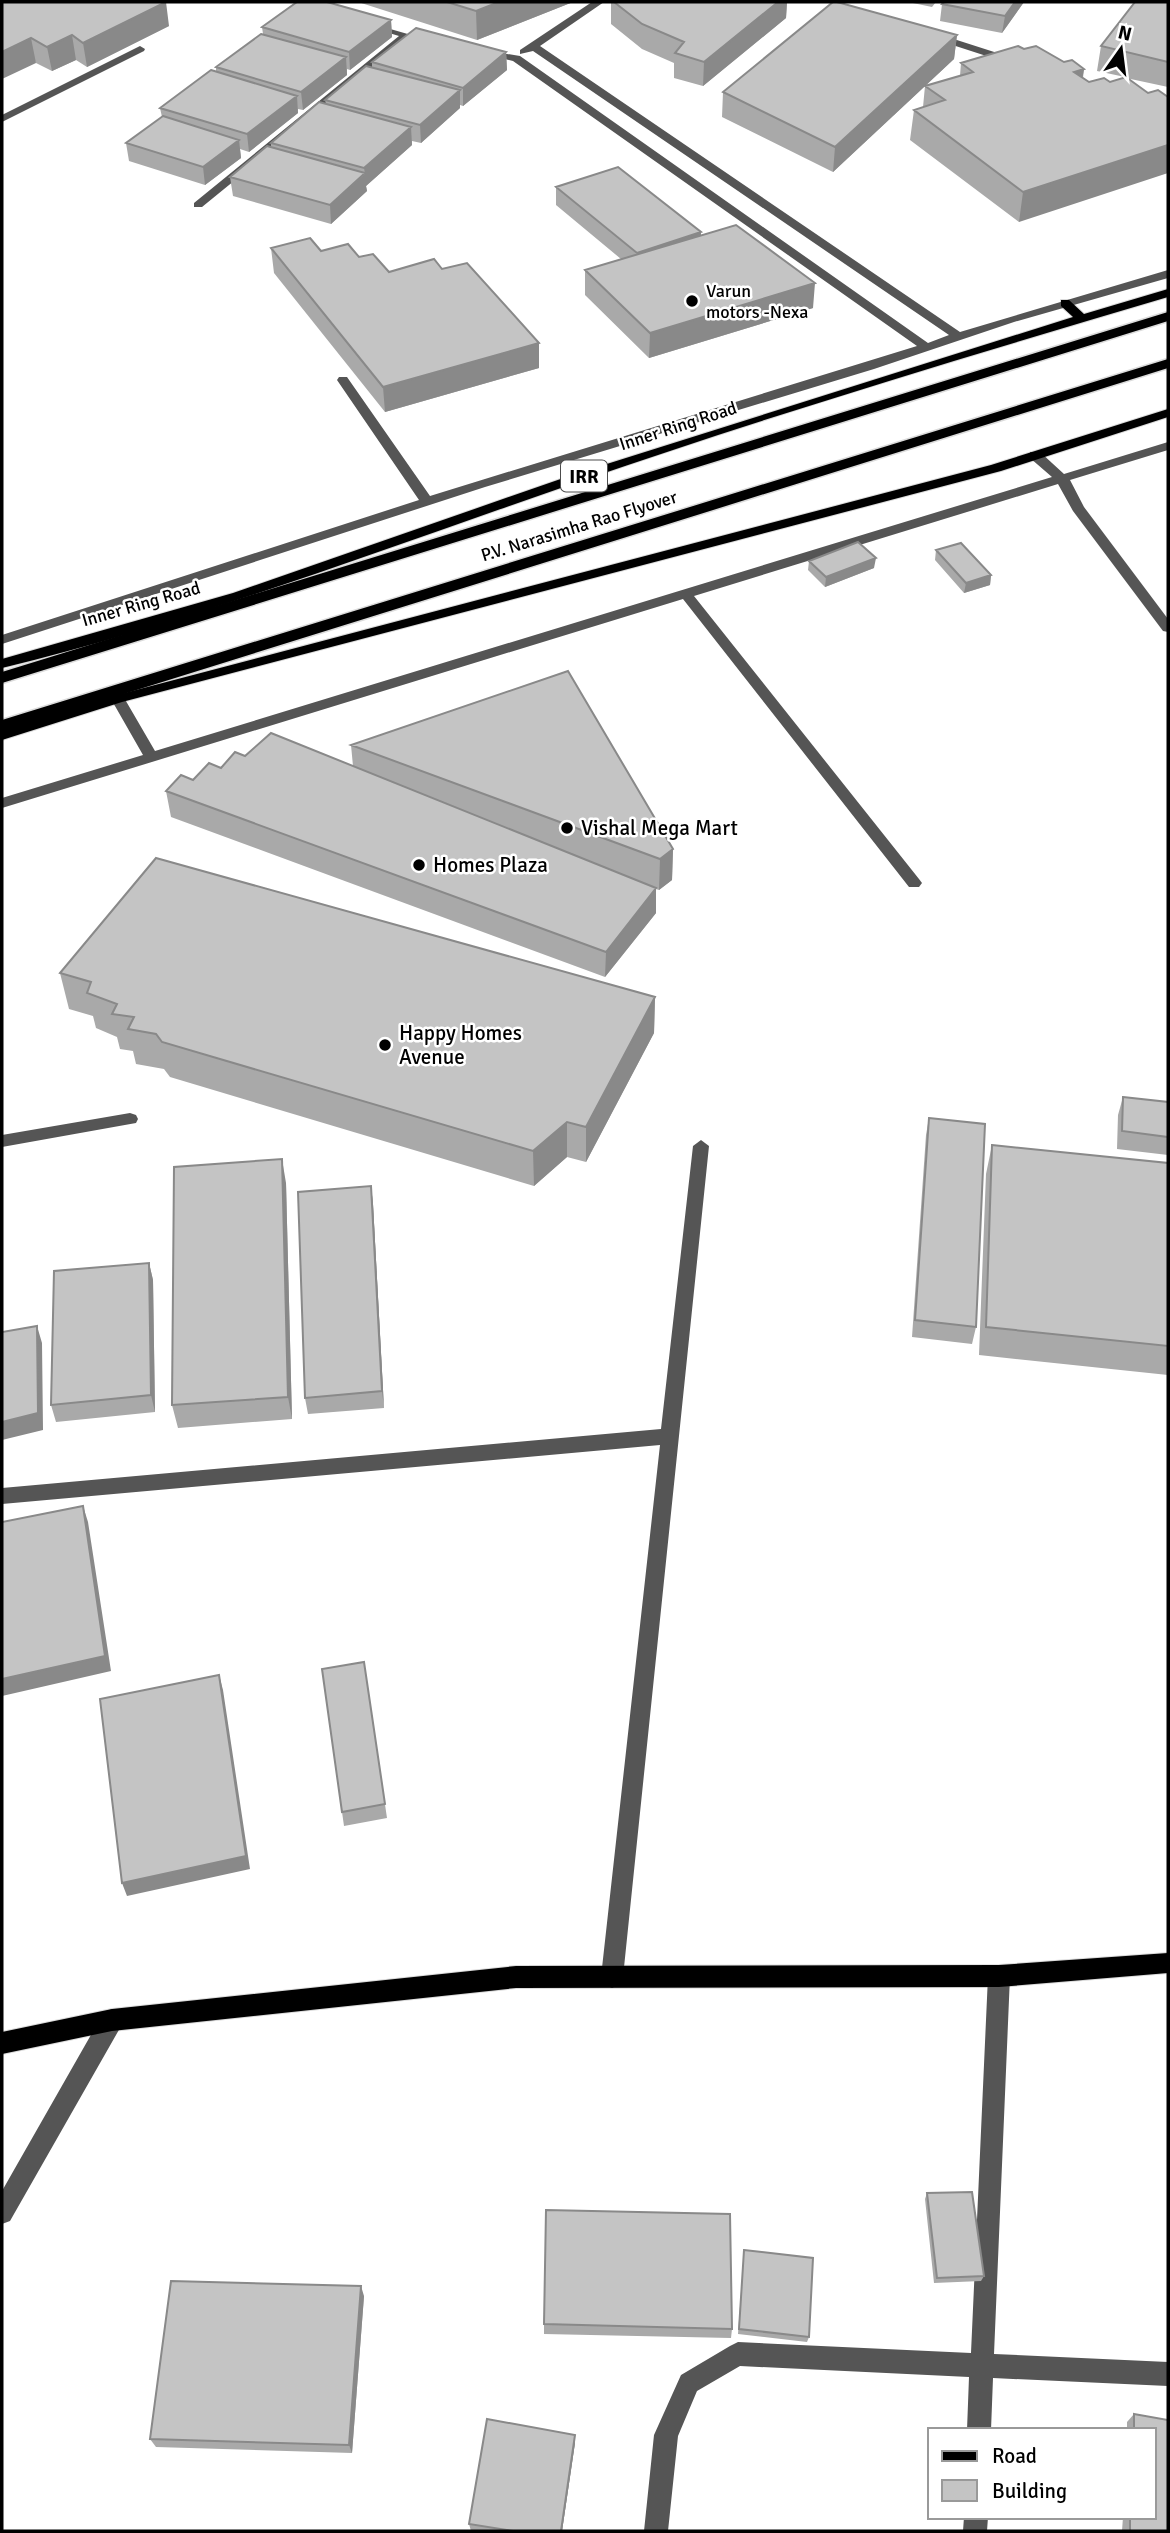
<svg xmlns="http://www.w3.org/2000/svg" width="1170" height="2533" viewBox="0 0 1170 2533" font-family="Signika,sans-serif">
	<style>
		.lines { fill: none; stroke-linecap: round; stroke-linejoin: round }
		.major-casing { stroke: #dbdbdb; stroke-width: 2 }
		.highway-casing { stroke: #dbdbdb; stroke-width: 3 }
		.minor { fill: #555; fill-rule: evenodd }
		.major { fill: #000; fill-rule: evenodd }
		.highway { fill: #000; fill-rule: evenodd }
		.wall { fill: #a9a9a9 }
		.shaded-wall { fill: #898989 }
		.building { fill: #c4c4c4; stroke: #898989; stroke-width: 2 }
		.poi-dot { fill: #000; stroke: #fff; stroke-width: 2.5 }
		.labels { text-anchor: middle; stroke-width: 5; stroke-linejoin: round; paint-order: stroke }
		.far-poi-label { font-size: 18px; fill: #000; stroke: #fff; text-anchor: start }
		.far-street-label { font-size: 18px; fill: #000; stroke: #fff }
		.shield { fill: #fff; stroke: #4c4c4c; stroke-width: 2 }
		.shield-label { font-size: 19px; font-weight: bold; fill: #000 }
		.poi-label { font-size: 21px; fill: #000; stroke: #fff; text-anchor: start }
	</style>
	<rect width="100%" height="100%" fill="#fff"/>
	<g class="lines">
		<g class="major-casing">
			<path id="major" d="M1168,289V297C972,355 775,414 581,481C389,547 199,620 2,668V659L233,593L575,474L1073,317L1061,306V300H1069L1084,314Z
				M1168,409V417L1001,471L122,702L2,740V730L113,696L991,465Z
				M1168,1953V1973L999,1987L516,1988L112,2031L2,2054V2032L112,2009L516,1966L999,1965Z"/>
		</g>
		<g class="highway-casing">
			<path id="highway" d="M1168,312V321L2,683V672Z
				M1168,359V368L2,732V720Z"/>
		</g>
		<path class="minor" d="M592,2H604L540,46L960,332L1168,270V278L1014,322L874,369L485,487L2,644V635L419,500L337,380L339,377H347L430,496L917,346L513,61L482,54V50L520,56L928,343L949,335L533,51L520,54V50Z
			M366,22L432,41L427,44L408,39L202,207H194V203L399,36L366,26Z
			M935,33L1016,59L1017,61L1008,63L931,38L930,36Z
			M140,46L145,49L144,51L2,122V115Z
			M1168,442V450L1070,480L1084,507L1168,619V632L1163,631L1073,511L1058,484L694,596L919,879L922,883L919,887H909L683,599L2,808V798L143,755L111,699L113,696H123L155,751L1052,477L1030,458V452H1040L1064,474Z
			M130,1113L136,1115L138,1119L136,1123L2,1147V1135Z
			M701,1140L709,1146L623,1977L620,1984L612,1988L604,1984L601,1977L660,1445L2,1504V1488L661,1429L693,1146Z
			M999,1965L1007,1969L1010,1976L994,2354L1168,2362V2386L993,2378L991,2430H967L969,2377L740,2366L697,2391L678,2436L668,2531H644L654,2435L681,2375L730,2346L738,2342L971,2353L988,1976L991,1969Z
			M112,2009L120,2012L123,2020L120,2028L10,2221L2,2224V2191L104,2012Z
			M964,2517H988L987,2531H963Z"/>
		<use href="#major" class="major"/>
		<use href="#highway" class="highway"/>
	</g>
	<path class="wall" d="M2,2L169,26L87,67L76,60L52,71L36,63Z
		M358,2H573L477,40Z
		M611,2H787L786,18L703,86L674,78V63L642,49L611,24Z
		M908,2H936L932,7Z
		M944,2H1024L1002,33L940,21L942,4Z
		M1168,2V87L1126,78L1019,222L910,140L914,110L923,107L925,86L960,76L961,63L1024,49L1084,69L1083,78L1089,82H1110L1125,77L1097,71L1101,46Z
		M391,20L392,37L350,70L347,69V75L303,110L298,109V113L249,152L240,149L241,158L205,185L129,161L126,143L162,117L160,108L216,72V67L263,34L262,27Z
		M957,35L954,59L833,172L722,117L723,92Z
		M506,52L507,70L463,106L460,105V108L421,143L412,141V145L366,186L367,191L331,224L233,196L230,177L271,147V143L326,104L325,100L372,67V62Z
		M556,187L701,232V236L813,308L649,358L585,295V270L621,259L556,205Z
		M271,248L321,251L359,257L389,272L442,269L539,368L385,412L274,273Z
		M936,550L991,575L990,585L964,593L935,560Z
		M809,561L874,568L825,587L808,570Z
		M351,745L673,849L672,880L659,890L656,889V913L605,977L171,817L166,791L221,768L245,756L353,766Z
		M60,973L655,997L654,1033L586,1162L567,1157L534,1186L170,1077L164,1069L136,1064L133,1051L120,1049L117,1037L96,1028L93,1016L69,1009Z
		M1123,1097L1168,1102V1155L1117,1149L1118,1115Z
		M929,1118L976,1327L972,1344L912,1337L926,1135Z
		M992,1145L1168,1163V1375L979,1355L986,1174Z
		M286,1183L292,1419L178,1428L172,1405Z
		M371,1186L373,1204L384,1408L308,1414L305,1398Z
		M149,1263L153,1280L155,1412L56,1422L51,1405Z
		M364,1662L387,1818L344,1826L342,1812Z
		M927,2193L984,2276L981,2281L934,2283L925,2199Z
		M744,2250L809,2337L807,2342L738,2334Z
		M364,2296L352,2453L156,2447L150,2439Z
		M544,2324L732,2329L731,2338L544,2334Z
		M1134,2414L1168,2420V2531H1122L1123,2517H1154V2430H1127V2422Z
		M575,2435V2443L562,2531H471L469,2524Z"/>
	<path class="shaded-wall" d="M166,2L169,26L87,67L83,43Z
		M499,2H573L477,40L476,11Z
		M778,2H787L786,18L703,86L704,62Z
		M1015,2H1024L1002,33L1005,16Z
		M391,20L392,37L350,70L349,52Z
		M72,35L76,60L52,71L47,47Z
		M957,35L954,59L833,172L835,147Z
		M31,38L36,63L2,79V52Z
		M506,52L507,70L463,106V88Z
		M346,57L347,75L303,110L301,92Z
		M1084,69L1079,98L1074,72Z
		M460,90V108L421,143L420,125Z
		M297,96L298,113L249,152L247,134Z
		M411,127L412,145L366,186L367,191L331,224L330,205L365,174L364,168Z
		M239,140L241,158L205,185L203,167Z
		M1168,145V173L1019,222L1023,192Z
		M701,232L700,250L636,272L637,253Z
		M815,283L813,308L649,358L650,333Z
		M539,343V368L385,412L383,387Z
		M876,558L874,568L825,587L826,577Z
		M991,575L990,585L964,593L966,583Z
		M673,849L672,880L659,890L660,859Z
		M656,888V913L605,977L606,952Z
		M655,997L654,1033L586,1162V1127Z
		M567,1122V1157L534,1186L533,1151Z
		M282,1159L286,1183L292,1419L288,1397Z
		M371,1186L373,1204L384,1408L382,1391Z
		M149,1263L153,1280L155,1412L151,1395Z
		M37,1326L42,1343L43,1430L2,1440V1422Z
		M83,1506L88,1522L111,1671L2,1696V1679Z
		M219,1675L223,1690L250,1869L127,1896L122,1883Z
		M361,2286L364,2296L352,2453L349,2445Z
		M575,2435V2443L562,2531H561Z"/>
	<path class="building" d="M2,2H166L83,43L72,35L47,47L31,38L2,52Z
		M297,2H327L391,20L349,52L262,27Z
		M447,2H499L476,11Z
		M614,2H778L704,62L675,53L684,42L642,24Z
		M833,2H837L957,35L835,147L723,92Z
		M944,2H1015L1005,16L942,4Z
		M1135,2H1168V62L1101,46Z
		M416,28L506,52L463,88L372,62Z
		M261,34L346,57L301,92L216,67Z
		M1018,46L1024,49L1036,46L1064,62L1072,60L1084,69L1074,72L1089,82L1104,78L1110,82L1126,77L1148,93L1158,90L1168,97V145L1023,192L914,110L945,100L925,86L973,72L961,63Z
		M366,66L460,90L420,125L325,100Z
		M211,70L297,96L247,134L160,108Z
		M319,102L411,127L364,168L271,143Z
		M163,116L239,140L203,167L126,143Z
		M267,146L365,173L330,205L230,177Z
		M618,167L701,232L637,253L556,187Z
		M736,225L815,283L650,333L585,270Z
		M310,238L321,251L348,244L359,257L373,254L389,272L434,259L442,269L467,263L539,343L383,387L271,248Z
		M858,542L876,558L826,577L809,561Z
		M961,543L991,575L966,583L936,550Z
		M568,671L673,849L660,859L351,745Z
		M271,733L656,888L606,952L166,791L181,775L193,780L209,763L221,768L235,752L245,756Z
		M156,858L655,997L586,1127L567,1122L533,1151L162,1042L156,1034L128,1029L134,1017L112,1014L117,1004L87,993L91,982L60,973Z
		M1123,1097L1168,1102V1137L1122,1131Z
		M929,1118L985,1124L976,1327L915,1320Z
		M992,1145L1168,1163V1346L986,1327Z
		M282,1159L288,1397L172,1405L174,1167Z
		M371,1186L382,1391L305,1398L298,1192Z
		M149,1263L151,1395L51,1405L54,1271Z
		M37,1326L38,1413L2,1422V1332Z
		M83,1506L105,1656L2,1679V1522Z
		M364,1662L385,1804L342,1812L322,1669Z
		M219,1675L246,1856L122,1883L100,1699Z
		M972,2192L984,2276L937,2278L927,2193Z
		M546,2210L730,2214L732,2329L544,2324Z
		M744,2250L813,2258L809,2337L739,2329Z
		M171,2281L361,2286L349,2445L150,2439Z
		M1134,2414L1168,2420V2531H1130V2517H1154V2430H1134Z
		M487,2419L575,2435L561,2531H513L469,2524Z"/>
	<g class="poi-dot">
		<circle cx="692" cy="301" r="7"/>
		<circle cx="567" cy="828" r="7"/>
		<circle cx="419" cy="865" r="7"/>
		<circle cx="385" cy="1045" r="7"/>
	</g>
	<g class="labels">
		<g class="far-poi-label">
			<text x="706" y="297">Varun<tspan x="706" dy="21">motors -Nexa</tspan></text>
		</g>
		<g class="far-street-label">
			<text transform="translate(678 426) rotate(-18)" y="6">Inner Ring Road</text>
			<text transform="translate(579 526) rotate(-17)" y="6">P.V. Narasimha Rao Flyover</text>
			<text transform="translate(141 604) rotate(-16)" y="6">Inner Ring Road</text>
		</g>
		<rect class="shield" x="561" y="460.5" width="46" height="31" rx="5"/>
		<g class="shield-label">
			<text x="584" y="483">IRR</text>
		</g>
		<g class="poi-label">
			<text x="581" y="835">Vishal Mega Mart</text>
			<text x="433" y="872">Homes Plaza</text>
			<text x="399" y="1040">Happy Homes<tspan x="399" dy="24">Avenue</tspan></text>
		</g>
	</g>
	<rect width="1170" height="2533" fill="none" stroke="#000000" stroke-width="7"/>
	<rect x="928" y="2428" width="228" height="91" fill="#ffffff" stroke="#999999" stroke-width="2"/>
	<rect x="942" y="2451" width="35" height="10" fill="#000000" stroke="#999999" stroke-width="2"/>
	<text x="992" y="2463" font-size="21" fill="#000000">Road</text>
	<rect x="942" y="2480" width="35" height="21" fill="#c4c4c4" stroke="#999999" stroke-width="2"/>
	<text x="992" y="2498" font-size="21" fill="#000000">Building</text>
	<g transform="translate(1121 49) rotate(14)" stroke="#ffffff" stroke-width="5" paint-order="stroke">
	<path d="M0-5L12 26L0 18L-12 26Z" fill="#000000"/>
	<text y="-10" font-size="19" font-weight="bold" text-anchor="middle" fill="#000000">N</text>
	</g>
</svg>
